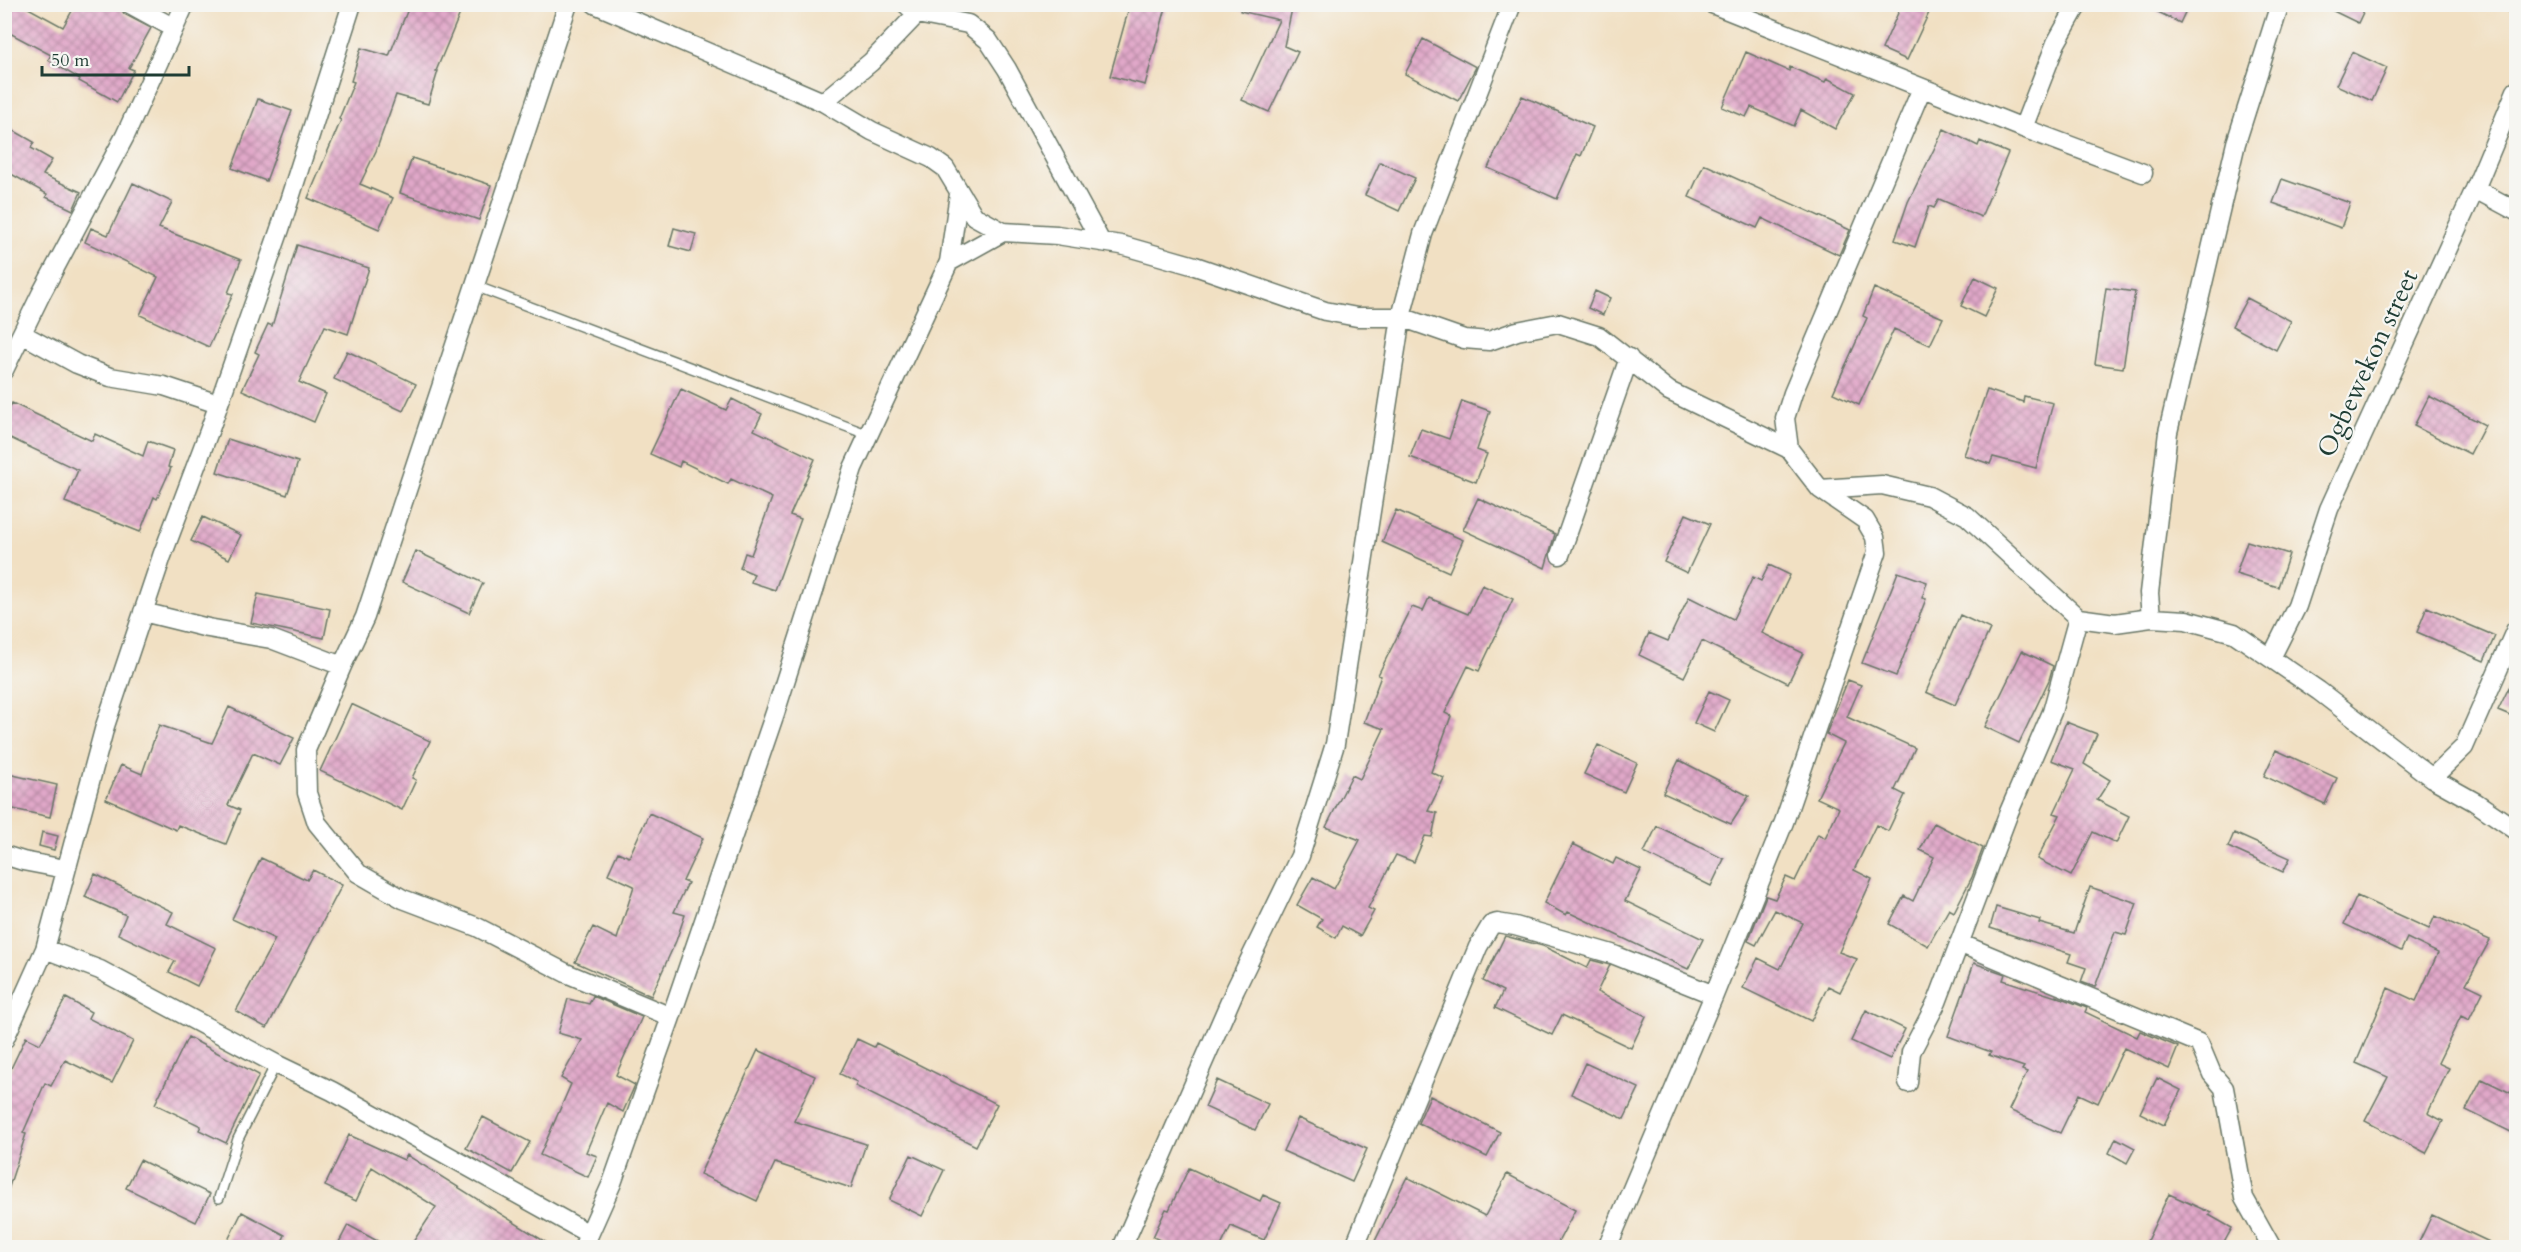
<svg xmlns="http://www.w3.org/2000/svg" width="2521" height="1252" viewBox="0 0 2521 1252" font-family="Cardo,serif">
	<style>
		.building { fill: url(#building-cross-hatch) }
		.lines { fill: none; stroke-linecap: round; stroke-linejoin: round }
		.lane-casing { stroke: #687666; stroke-width: 12 }
		.street-casing { stroke: #687666; stroke-width: 21 }
		.lane { stroke: #fff; stroke-width: 9 }
		.street { stroke: #fff; stroke-width: 18 }
		.labels { text-anchor: middle; stroke-width: 4.5; stroke-linejoin: round; paint-order: stroke }
		.street-label { font-size: 26px; fill: #1f3d34; stroke: #f6f6f2 }
	</style>
	<defs>
		<pattern id="building-cross-hatch" width="8" height="8" patternUnits="userSpaceOnUse" patternTransform="scale(1.5)"><rect width="8" height="8" fill="#e1a8c9"/><path d="M0 0l8 8M0 8l8-8" fill="none" stroke="#b68aa4"/></pattern>
	</defs>
	<rect width="100%" height="100%" fill="#f6f6f2"/>
	<filter id="ink" filterUnits="userSpaceOnUse"><feTurbulence type="fractalNoise" baseFrequency=".0167" numOctaves="2"/><feDisplacementMap in="SourceGraphic" scale="12" xChannelSelector="R" yChannelSelector="G"/><feConvolveMatrix kernelMatrix="1 2 1 2 8 2 1 2 1" color-interpolation-filters="sRGB"/></filter>
	<filter id="wash" filterUnits="userSpaceOnUse"><feTurbulence type="fractalNoise" baseFrequency=".008" numOctaves="4" result="noise"/><feDisplacementMap in="SourceGraphic" scale="24" xChannelSelector="R" yChannelSelector="G"/><feGaussianBlur stdDeviation="1.35" result="paint"/><feColorMatrix in="noise" values="0 0 0 0 0 0 0 0 0 0 0 0 0 0 0 0 0 1.4 0 .05"/><feComposite in="paint" operator="in"/></filter>
	<g filter="url(#wash)">
		<rect width="100%" height="100%" fill="#f1e0c3"/>
		<g id="blocks">
			<path class="building" d="M4,4H21L63,27L76,4H119L124,14L151,28L129,68L134,70L117,102L79,81L80,79L48,60L51,55L4,30Z
				M410,4H464L436,71H438L428,104L396,95L376,151L360,184L393,198L379,229L308,198L341,120L339,119L354,82L351,81L361,48L389,56Z
				M1130,4H1167L1145,85L1110,76Z
				M1241,4H1293L1284,46L1298,52L1269,112L1242,100L1279,20L1240,11Z
				M1902,4H1933L1907,60L1882,49Z
				M2142,4H2189L2180,23Z
				M2319,4H2367L2358,23Z
				M1423,39L1476,67L1458,101L1405,74Z
				M1746,52L1789,71L1790,67L1825,82L1827,78L1855,93L1835,129L1801,110L1794,126L1751,107L1746,117L1722,107Z
				M2352,52L2387,68L2372,101L2336,85Z
				M1522,96L1593,127L1581,156L1577,154L1557,199L1488,168Z
				M258,99L292,111L266,181L232,168Z
				M4,125L34,142L31,148L52,160L43,175L81,192L73,210L46,197L47,194L4,170Z
				M1944,129L1978,146L1980,141L2008,153L1981,217L1939,199L1934,208L1929,206L1915,247L1895,240L1908,202Z
				M412,158L491,185L479,220L400,193Z
				M1380,162L1415,178L1399,211L1365,195Z
				M1704,164L1850,230L1839,255L1762,218L1757,228L1689,197Z
				M2282,179L2350,203L2341,228L2273,203Z
				M133,183L172,202L159,228L241,260L228,293L233,294L209,347L140,315L158,277L85,242L91,228L108,235Z
				M674,228L696,234L691,252L669,246Z
				M297,245L369,268L348,334L325,326L299,382L326,394L314,422L242,390L259,354L255,352L268,324L272,326Z
				M1975,277L1998,288L1984,317L1961,306Z
				M1874,288L1943,318L1930,345L1894,329L1859,405L1833,393L1867,318L1863,316Z
				M2106,288L2135,292L2123,368L2095,364Z
				M1595,291L1610,298L1603,315L1588,308Z
				M2247,298L2291,321L2276,350L2232,326Z
				M347,351L416,384L403,411L334,379Z
				M681,389L726,410L732,399L762,414L754,430L815,459L790,515L801,519L775,590L751,582L754,574L740,568L745,553L751,555L772,498L731,479L728,484L681,461L679,467L650,454Z
				M1987,390L2023,402L2024,396L2053,403L2036,468L1993,457L1990,464L1964,455Z
				M2429,396L2485,425L2470,454L2414,426Z
				M1462,401L1490,411L1477,450L1487,454L1476,482L1410,457L1421,429L1449,439Z
				M12,403L92,441L95,434L143,456L148,441L173,450L168,467L171,468L157,499L154,497L140,532L65,502L78,470L4,435V418Z
				M228,439L298,462L287,495L217,472Z
				M1478,498L1555,534L1545,568L1463,530Z
				M1396,510L1463,540L1449,572L1382,542Z
				M1686,514L1710,524L1687,573L1664,562Z
				M203,517L241,535L229,559L191,541Z
				M2247,541L2289,554L2278,587L2236,574Z
				M416,551L483,583L469,613L402,582Z
				M1769,565L1790,575L1762,633L1803,653L1788,683L1702,641L1684,677L1639,655L1649,633L1668,641L1689,597L1733,619L1753,577L1761,581Z
				M1898,572L1927,582L1922,598L1926,599L1896,676L1862,663Z
				M1482,585L1513,599L1479,671L1468,666L1445,713L1451,716L1431,772L1444,778L1428,811L1437,813L1432,837L1425,836L1414,862L1396,855L1368,908L1374,911L1360,936L1342,926L1336,938L1317,927L1322,919L1297,905L1313,877L1334,889L1360,840L1326,827L1352,775L1360,779L1384,729L1364,722L1381,676L1378,675L1412,607L1423,611L1429,598L1468,614Z
				M258,594L330,609L324,638L251,623Z
				M2427,607L2495,636L2484,661L2417,632Z
				M1960,615L1990,629L1955,705L1926,692Z
				M2022,651L2053,666L2049,680L2019,743L1985,727Z
				M2517,671V718L2498,710Z
				M1848,680L1861,685L1847,717L1915,748L1895,790L1905,795L1888,831L1876,825L1854,870L1872,879L1839,952L1857,959L1840,992L1828,986L1811,1021L1743,988L1758,958L1780,969L1803,923L1775,910L1756,945L1748,941L1766,896L1775,899L1786,877L1795,881L1818,834L1825,838L1839,808L1817,798L1844,743L1826,734Z
				M1709,691L1729,700L1714,732L1694,723Z
				M351,704L430,741L412,778L416,780L402,810L320,771Z
				M229,707L294,738L280,765L253,753L228,805L240,810L226,844L178,825L176,830L106,799L121,765L142,774L159,725L212,743Z
				M2066,722L2097,734L2084,764L2110,780L2097,800L2129,816L2116,843L2093,832L2071,876L2037,859L2060,815L2054,813L2075,769L2051,760Z
				M1598,745L1637,763L1624,792L1584,774Z
				M2276,750L2337,778L2325,804L2264,776Z
				M1679,760L1749,796L1731,824L1663,793Z
				M4,773L57,785L50,817L4,807Z
				M649,813L703,838L683,881L688,883L674,912L685,915L676,941L651,996L575,962L593,927L617,939L634,886L608,874L618,852L629,857Z
				M1934,823L1983,848L1972,877L1954,912L1949,909L1928,946L1889,924L1904,896L1913,901L1934,857L1920,850Z
				M1657,826L1724,859L1711,886L1644,853Z
				M42,832L58,836L54,850L39,846Z
				M2234,833L2290,858L2283,872L2228,847Z
				M1573,844L1613,864L1616,858L1641,870L1625,901L1703,939L1688,969L1568,912L1566,915L1544,903Z
				M261,858L307,880L313,870L342,885L267,1028L236,1011L275,939L232,919Z
				M95,874L173,912L167,924L216,948L197,986L169,972L175,961L118,934L126,915L85,897Z
				M2090,887L2137,903L2126,935L2115,932L2095,987L2081,982L2086,968L2068,962L2071,954L1990,928L1996,907L2040,920L2039,923L2074,933Z
				M2357,896L2429,929L2435,916L2490,940L2466,984L2483,992L2469,1020L2461,1016L2438,1063L2449,1068L2428,1113L2443,1121L2426,1153L2365,1121L2388,1077L2356,1063L2388,988L2416,1001L2438,953L2407,938L2401,951L2344,924Z
				M1505,936L1543,946L1587,968L1591,960L1610,965L1597,992L1646,1016L1631,1048L1562,1015L1552,1035L1495,1008L1503,991L1483,981Z
				M1974,963L2005,974L2003,980L2056,997V996L2087,1008L2085,1012L2137,1037L2140,1031L2178,1047L2169,1069L2124,1048L2098,1103L2079,1094L2060,1133L2009,1110L2027,1072L2022,1070L2024,1067L1989,1055L1991,1052L1948,1036Z
				M593,996L642,1017L616,1075L635,1085L623,1112L607,1103L586,1152L597,1156L588,1177L540,1155L571,1084L561,1078L582,1040L558,1033L568,999L589,1004Z
				M66,998L91,1012L88,1018L133,1041L112,1083L65,1060L51,1086L45,1083L23,1133L26,1134L8,1190H4V1083L26,1037L40,1044Z
				M1866,1010L1905,1029L1890,1059L1851,1041Z
				M188,1037L259,1075L226,1143L199,1130L201,1126L155,1104Z
				M857,1039L874,1047L876,1043L997,1104L976,1146L855,1086L857,1082L840,1074Z
				M758,1050L815,1076L794,1121L866,1144L851,1188L775,1163L757,1201L700,1174Z
				M1585,1063L1639,1088L1624,1119L1571,1094Z
				M2157,1078L2181,1090L2164,1125L2140,1113Z
				M2482,1079L2517,1096V1135L2466,1110Z
				M1217,1080L1268,1104L1255,1130L1205,1107Z
				M1430,1096L1500,1132L1487,1157L1418,1123Z
				M483,1117L530,1142L512,1173L466,1148Z
				M1298,1118L1367,1149L1352,1182L1283,1151Z
				M349,1135L404,1160L407,1155L555,1248H409L436,1207L372,1167L356,1201L325,1186Z
				M2116,1138L2135,1148L2127,1163L2109,1153Z
				M911,1155L944,1170L922,1216L889,1200Z
				M140,1160L210,1194L196,1222L126,1188Z
				M1189,1168L1260,1201L1263,1195L1281,1203L1264,1240L1231,1226L1220,1248H1177L1153,1237L1166,1209L1169,1210Z
				M1507,1174L1575,1210L1555,1248H1383L1374,1243L1407,1177L1485,1216Z
				M2169,1194L2211,1213L2209,1215L2232,1228L2221,1248H2155L2146,1243Z
				M242,1212L285,1235L279,1248H224Z
				M2432,1215L2502,1248H2430L2419,1242Z
				M348,1225L390,1248H336Z"/>
		</g>
	</g>
	<g filter="url(#ink)">
		<use href="#blocks" fill-opacity="0" stroke="#687666" stroke-width="1.5"/>
		<g class="lines">
			<g class="lane-casing">
				<path id="lane" d="M475,286L869,435
					M219,1198L238,1139L276,1064"/>
			</g>
			<g class="street-casing">
				<path id="street" d="M130,4L174,28
					M352,4L280,229L211,426L162,556L105,726L45,949L100,970L276,1064L332,1091L589,1234
					M595,4L823,102L872,131L931,158L945,168L974,216L1003,232L1057,235L1121,245L1195,266L1325,311L1357,317H1401L1423,234L1512,4
					M906,4L917,14L968,24L988,40L1007,69L1101,242
					M1712,4L2023,128L2056,43L2078,4
					M2512,4L2516,6
					M823,102L871,62L917,14
					M2023,128L2143,173
					M2475,189L2516,211
					M949,262L1003,232
					M22,334L77,364L110,377L164,386L218,404
					M4,370L41,294L125,136L185,4
					M1789,449L1785,418L1793,393L1922,88
					M1820,489L1882,485L1929,496L1967,516L2078,618L2115,623L2151,618L2186,620L2234,633L2319,691L2432,778L2475,802L2516,830
					M1560,555L1629,358
					M143,612L208,628L271,639L342,666L306,750L307,793L317,823L358,873L403,899L477,927L566,973L671,1017
					M2151,618L2149,593L2168,432L2236,143L2280,4
					M2271,658L2297,606L2329,509L2475,189L2516,91
					M342,666L365,617L568,4
					M2432,778L2464,747L2516,629
					M4,855L23,861L65,869
					M1959,943L2199,1043L2212,1074L2224,1088L2244,1198L2272,1248
					M4,1040L45,949
					M1908,1083L1911,1052L1937,1002L2009,812L2052,712L2078,618
					M583,1248L612,1183L671,1017L775,713L853,468L949,262L959,194
					M1122,1248L1235,990L1300,856L1335,744L1401,317L1464,339L1489,341L1517,331L1558,323L1599,336L1669,391L1789,449L1820,489L1865,520L1875,537L1877,552L1784,822L1714,995L1607,1248
					M1354,1248L1478,947L1491,925L1497,923L1515,926L1612,954L1714,995"/>
			</g>
			<use href="#lane" class="lane"/>
			<use href="#street" class="street"/>
		</g>
	</g>
	<g class="labels">
		<g class="street-label">
			<text transform="translate(2367 363) rotate(-65)" y="9">Ogbewekon street</text>
		</g>
	</g>
	<rect width="2521" height="1252" fill="none" stroke="#f6f6f2" stroke-width="24"/>
	<path d="M42 66v9h147v-9" fill="none" stroke="#1f3d34" stroke-width="3"/>
	<text x="51" y="66" font-size="18" fill="#1f3d34" stroke="#f6f6f2" stroke-width="4.5" paint-order="stroke">50 m</text>
</svg>
